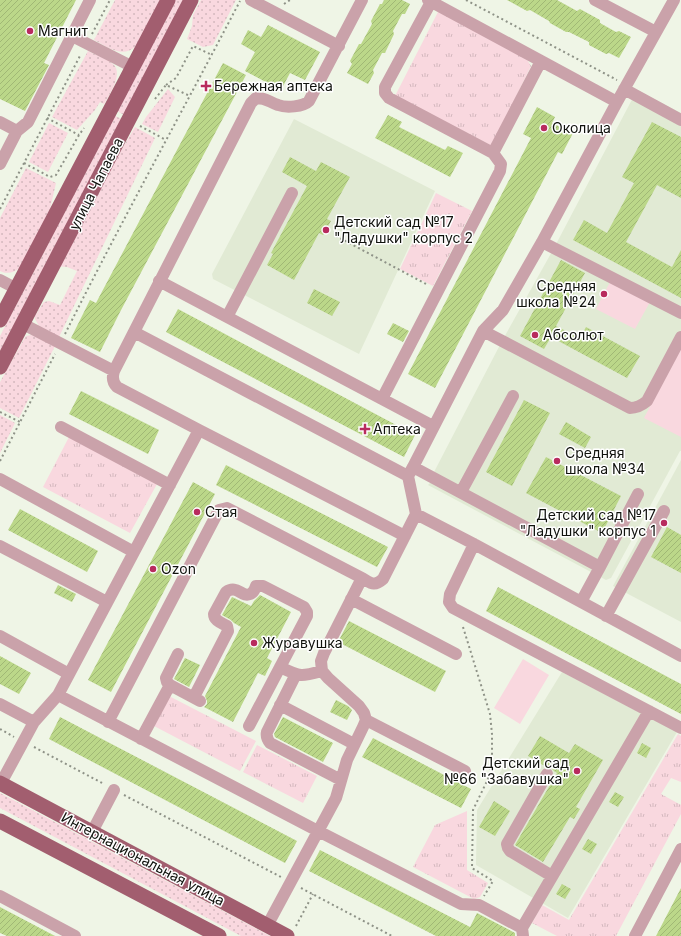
<svg xmlns="http://www.w3.org/2000/svg" width="681" height="936" viewBox="0 0 681 936" font-family="Inter,sans-serif">
	<style>
		.built { fill: #e1ead4 }
		.grass { fill: url(#grass-dots) }
		.park { fill: url(#park-tufts) }
		.pitch { fill: #f9d8df }
		.building { fill: url(#building-hatch) }
		.lines { fill: none; stroke-linecap: round; stroke-linejoin: round }
		.path { stroke: #8e9287; stroke-width: 2; stroke-dasharray: 2 3; stroke-linecap: butt }
		.minor { stroke: #caa2aa; stroke-width: 12 }
		.major { stroke: #a25e6f; stroke-width: 15 }
		.poi-dot { fill: #b82b5e; stroke: #fff; stroke-width: 1.5 }
		.labels { text-anchor: middle; stroke-width: 3; stroke-linejoin: round; paint-order: stroke }
		.poi-label { font-size: 14px; fill: #10120d; stroke: #fff; text-anchor: start }
		.street-label { font-size: 14px; fill: #10120d; stroke: #fff }
	</style>
	<defs>
		<pattern id="grass-dots" width="8" height="8" patternUnits="userSpaceOnUse"><rect width="8" height="8" fill="#f9d8df"/><path d="M2 2h.1M6 6h.1" fill="none" stroke="#d4b8be" stroke-width="1.8" stroke-linecap="round"/></pattern>
		<pattern id="park-tufts" width="24" height="20" patternUnits="userSpaceOnUse"><rect width="24" height="20" fill="#f9d8df"/><path d="M3 7l-1-3M5 7V3M7 7l1-3M15 17l-1-3M17 17v-4M19 17l1-3" fill="none" stroke="#d4b8be"/></pattern>
		<pattern id="building-hatch" width="6" height="6" patternUnits="userSpaceOnUse"><rect width="6" height="6" fill="#bbd789"/><path d="M-1 1l2-2M0 6l6-6M5 7l2-2" fill="none" stroke="#a0b875"/></pattern>
	</defs>
	<rect width="100%" height="100%" fill="#eff5e6"/>
	<path class="built" d="M637,90L681,113V451H680L611,578L606,580L428,485L430,483H435L434,472L502,341L554,248Z
		M294,119L435,191L359,354L213,279L212,274Z
		M681,460V622L613,586Z
		M562,672L677,732L568,918L476,865L477,810Z"/>
	<path class="grass" d="M115,0H160L136,46C122,59 108,47 94,40Z
		M175,0H183L124,115L117,111Z
		M201,0H236L213,45L203,47L187,39L192,26L193,15Z
		M88,51C96,55 106,58 113,64C124,74 109,95 104,104L100,102L95,110L77,130L52,117Z
		M168,89L175,97L158,132L142,124L146,117Z
		M115,116L122,119L0,351V336Z
		M49,123L68,133L48,172L29,162Z
		M135,127L155,138L59,337L39,326L35,319V316L42,305L44,302L49,301L60,305L77,271L67,267L53,266Z
		M26,168L56,183L50,209L21,267C15,272 8,275 0,271V218Z
		M31,335L35,336L55,346L19,418L0,408V382L24,339L26,336Z
		M0,415L15,423L0,453Z
		M0,793L270,936H241L0,808Z"/>
	<path class="park" d="M439,10L526,58L531,66L492,146L395,96Z
		M436,193L472,211L433,286L400,269Z
		M69,437L157,484L130,533L43,487Z
		M169,696L256,741L240,771L154,726Z
		M678,734L681,736V782L671,778L661,794L681,805V814L616,936H557L532,923L542,905L569,920Z
		M257,745L317,776L303,803L243,772Z
		M467,811V870L488,883L480,897L474,899L413,867L435,825Z"/>
	<path class="pitch" d="M610,282L650,302L635,329L596,309Z
		M681,347V437L644,418Z
		M523,659L549,675L520,724L494,708Z"/>
	<path class="building" d="M0,0H76L44,63L49,65L25,111L0,99Z
		M384,0H402L410,4L405,14H402L393,31L394,34L385,53H382L373,70L374,73L368,84L347,73L352,64L350,61L359,44H361L372,24L371,21L380,4H382Z
		M507,0H557L577,11L580,9L600,20V23L616,32L619,31L631,37L619,58L609,53L606,54L589,45V42L569,32H566L550,23L549,21L530,10L527,11Z
		M268,25L320,52L305,80L290,73L281,90L245,71L255,52L241,44L248,30L261,37Z
		M223,63L246,75L120,312L100,352L71,338L90,300L96,303Z
		M537,107L555,117L552,123L573,133L562,154L558,152L435,388L408,374L531,138L523,134Z
		M388,115L402,122L399,127L445,150L448,146L463,153L450,177L375,138Z
		M652,122L681,137V198L657,185L626,242L672,267L681,250V298L573,240L584,220L607,233L634,183L622,177Z
		M290,157L316,171L321,162L350,177L327,219L331,221L323,235L319,233L294,280L267,265L273,254L271,253L307,186L282,172Z
		M561,260L585,273L556,326L580,338L586,327L640,356L627,378L551,337L544,349L520,336Z
		M314,289L340,302L332,316L307,303Z
		M178,309L415,435L404,457L166,332Z
		M393,323L409,331L403,342L387,334Z
		M81,391L159,430L148,454L69,414Z
		M524,400L550,413L512,486L486,472Z
		M566,422L591,437L585,448L559,434Z
		M546,457L621,496L602,533L526,493Z
		M226,465L388,547L377,567L216,485Z
		M193,482L215,494L111,692L88,680Z
		M20,509L98,551L87,572L8,530Z
		M667,527L681,535V573L651,557Z
		M58,585L76,594L72,602L54,593Z
		M498,587L681,684V714L486,611Z
		M260,595L291,612L267,658L272,661L265,676L258,673L233,722L204,707L207,704V701L205,696L241,627L234,623L231,620L222,615L232,597L251,606L254,601Z
		M349,621L446,671L435,692L338,642Z
		M0,656L31,673L19,694L0,684Z
		M185,658L200,665L189,687L174,679Z
		M336,700L348,706L352,710L347,720L330,712Z
		M60,717L297,841L285,863L49,739Z
		M283,717L333,743L323,762L275,737L274,734Z
		M540,736L569,753L575,744L603,760L576,807L580,809L574,819L570,817L543,862L515,845L557,773L554,771L550,767H546L528,756Z
		M373,738L471,789L461,808L362,757Z
		M642,743L651,748L646,758L637,753Z
		M615,792L624,797L618,807L609,802Z
		M494,801L510,811L495,836L479,827Z
		M588,839L597,844L591,854L582,849Z
		M320,850L470,927L477,913L515,933V936H436L309,871Z
		M562,884L571,889L565,899L556,894Z
		M681,888V936H656Z
		M0,907L55,936H7L0,933Z"/>
	<g class="lines">
		<path class="path" d="M466,0L617,80
			M284,4L290,0
			M92,34L110,0
			M166,85L176,78L193,46L212,55
			M155,99L166,85L190,96
			M47,118L79,135
			M140,126L166,140
			M24,163L50,177L56,175L79,135L84,128
			M0,209L81,54
			M336,236L428,285
			M65,334C121,222 182,112 240,1
			M0,412L20,422
			M0,461L55,354
			M463,627L490,714L492,734V757L488,779L473,810L472,868L493,881L484,896
			M0,729L14,737
			M34,747L104,784
			M124,795L281,877
			M301,888L392,936
			M296,926L313,894"/>
		<path class="minor" d="M251,0L339,46
			M428,0L617,102
			M595,0L656,32
			M431,2L385,87V93L389,98L493,153L541,61
			M72,36L133,67
			M624,89L681,120
			M0,122L17,131
			M0,164L17,131L28,122L90,0
			M542,242L681,313
			M0,280L17,289
			M159,281L382,399L500,171L501,164L493,153
			M227,317L292,193
			M23,324L114,371L251,103L256,98C267,98 269,102 278,105C286,108 303,107 309,101L362,0
			M483,331L630,408C637,408 641,406 647,401L681,337
			M134,332L408,476
			M114,371C112,377 112,382 117,387L199,430
			M382,399L433,426
			M61,427L170,485
			M413,467L600,567
			M0,479L134,552L58,695L34,722L1,783
			M461,492L513,396
			M416,514L474,544L681,656
			M474,544L450,594L449,602L453,608L681,728
			M0,546L107,602
			M134,552L199,430L405,536
			M351,599L456,654
			M581,602L600,567L638,494
			M606,616L664,511
			M0,636L69,674
			M178,654L166,678L167,682L170,685L200,701
			M280,667C301,677 300,677 322,671
			M296,674L267,732C266,736 267,739 270,743L341,780
			M58,695L318,831L461,904L479,905L522,928L523,936
			M194,697L228,631L227,626C222,623 214,621 214,614L226,592C237,584 242,598 250,594C253,593 255,589 256,586H263L304,607L307,612V616L249,726
			M0,704L34,722
			M280,705L354,744
			M366,720L465,771
			M108,722L219,510L227,508L362,578
			M141,739L170,685
			M547,774L507,844L508,848L510,851L552,876
			M92,832L114,790
			M0,896L75,936
			M267,926L336,798L347,760L363,727L366,720L364,713L359,706L328,678L322,671L321,661L324,653L362,578C371,583 374,587 383,579L416,514L408,476L413,467L483,331L503,310L542,242L617,102L674,0
			M522,928L649,711
			M635,936L681,849"/>
		<path class="major" d="M0,320L168,0
			M0,367L191,0
			M0,783L287,936
			M0,821L219,936"/>
	</g>
	<g class="poi-dot">
		<circle cx="30" cy="31" r="4"/>
		<path d="M204 80h4v4h4v4h-4v4h-4v-4h-4v-4h4z"/>
		<circle cx="544" cy="128" r="4"/>
		<circle cx="326" cy="230" r="4"/>
		<circle cx="604" cy="294" r="4"/>
		<circle cx="535" cy="335" r="4"/>
		<path d="M363 423h4v4h4v4h-4v4h-4v-4h-4v-4h4z"/>
		<circle cx="557" cy="461" r="4"/>
		<circle cx="197" cy="512" r="4"/>
		<circle cx="664" cy="523" r="4"/>
		<circle cx="153" cy="569" r="4"/>
		<circle cx="254" cy="643" r="4"/>
		<circle cx="577" cy="771" r="4"/>
	</g>
	<g class="labels">
		<g class="poi-label">
			<text x="38" y="36">Магнит</text>
			<text x="214" y="91">Бережная аптека</text>
			<text x="552" y="133">Околица</text>
			<text x="334" y="227">Детский сад №17<tspan x="334" dy="16">"Ладушки" корпус 2</tspan></text>
			<text x="596" y="291" text-anchor="end">Средняя<tspan x="596" dy="16">школа №24</tspan></text>
			<text x="543" y="340">Абсолют</text>
			<text x="373" y="434">Аптека</text>
			<text x="565" y="458">Средняя<tspan x="565" dy="16">школа №34</tspan></text>
			<text x="205" y="517">Стая</text>
			<text x="656" y="520" text-anchor="end">Детский сад №17<tspan x="656" dy="16">"Ладушки" корпус 1</tspan></text>
			<text x="161" y="574">Ozon</text>
			<text x="262" y="648">Журавушка</text>
			<text x="569" y="768" text-anchor="end">Детский сад<tspan x="569" dy="16">№66 "Забавушка"</tspan></text>
		</g>
		<g class="street-label">
			<text transform="translate(96 184) rotate(-63)" y="5">улица Чапаева</text>
			<text transform="translate(143 859) rotate(28)" y="5">Интернациональная улица</text>
		</g>
	</g>
</svg>
